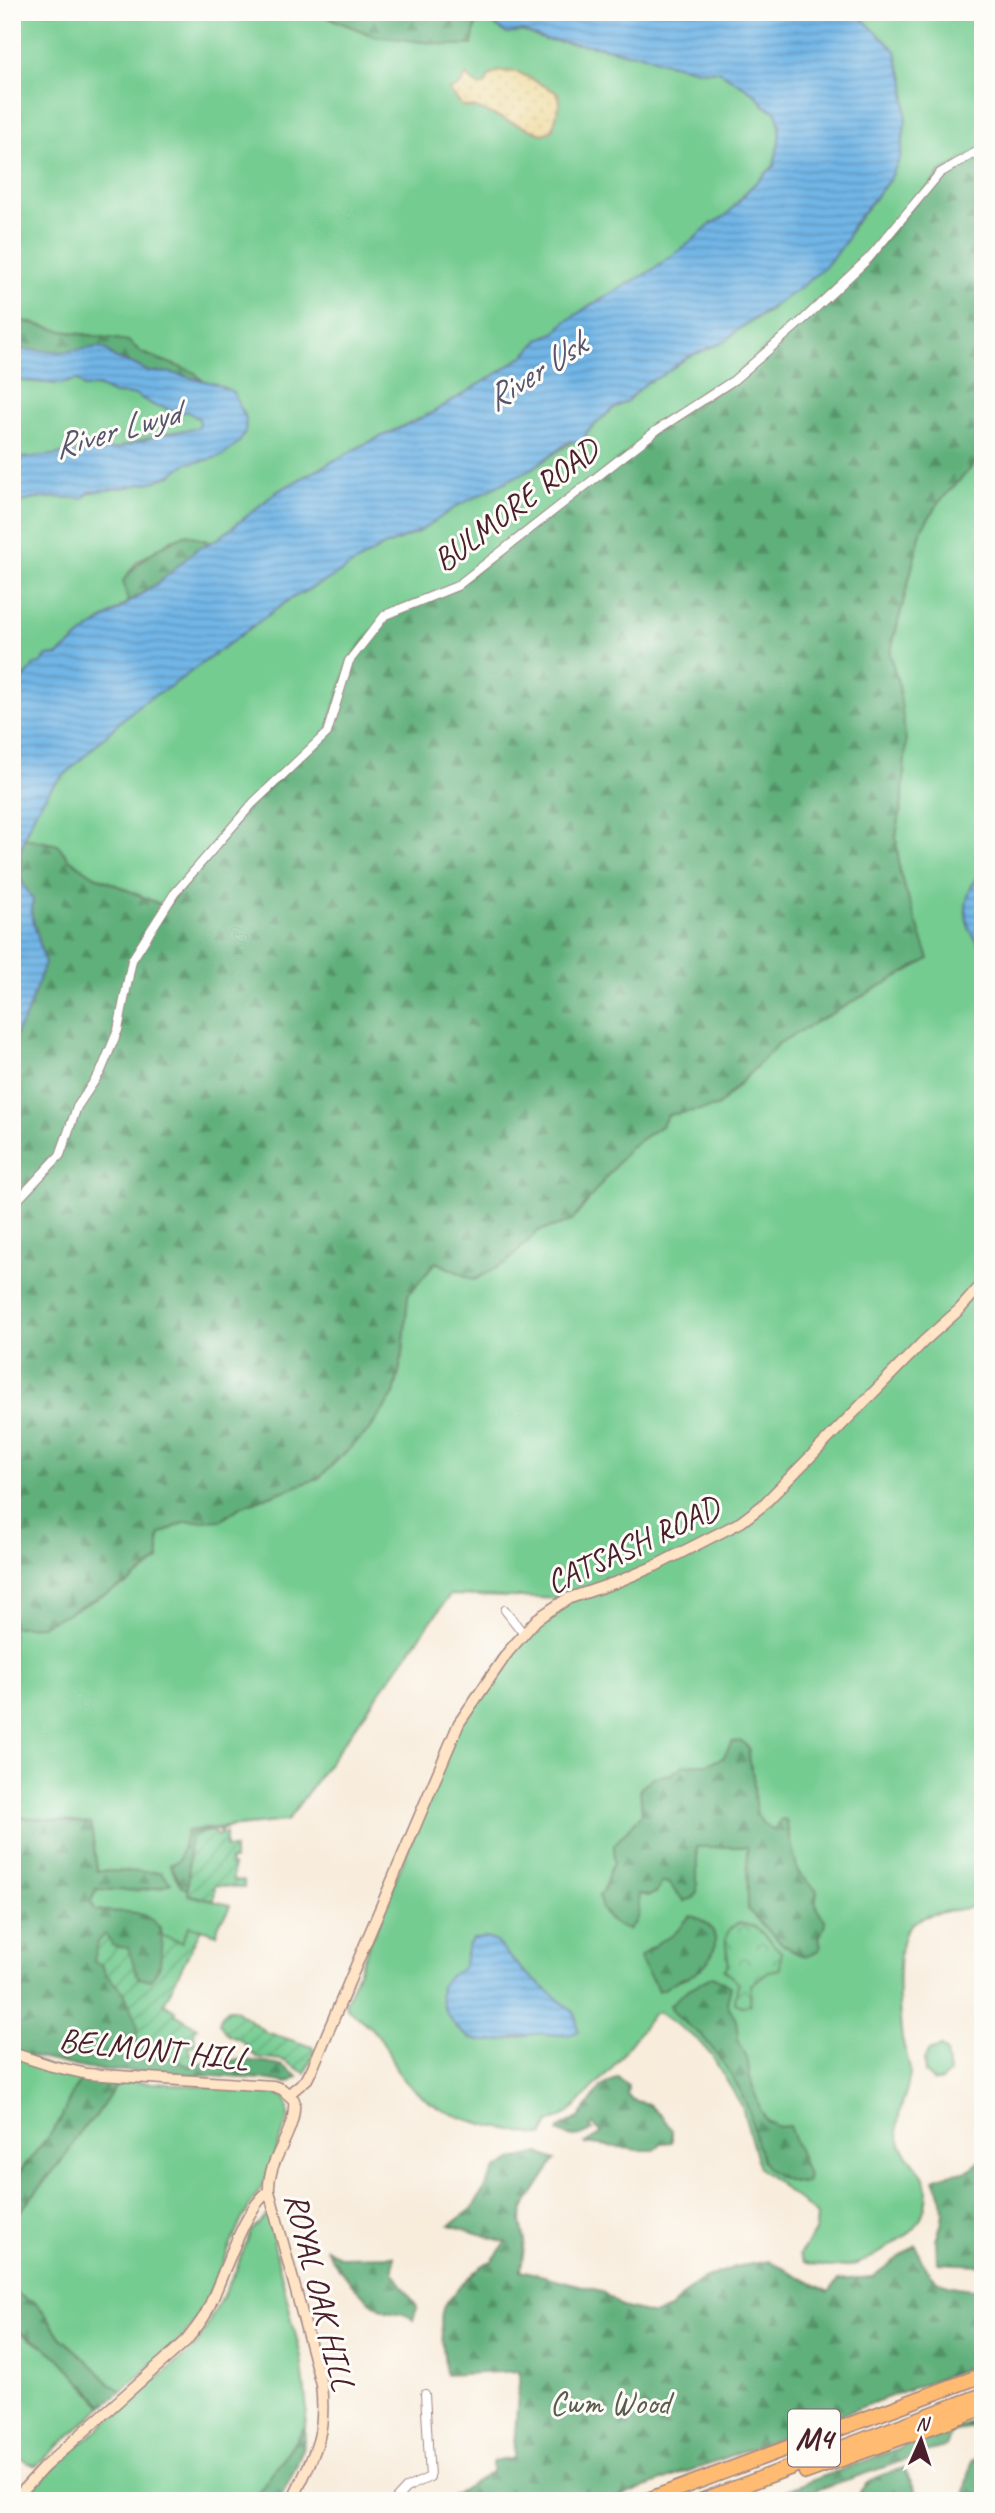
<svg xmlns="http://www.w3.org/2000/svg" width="995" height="2513" viewBox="0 0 995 2513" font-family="Caveat,sans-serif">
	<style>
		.grass { fill: #75cc91; stroke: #60765e; stroke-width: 2; fill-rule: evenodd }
		.forest { fill: url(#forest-firs); stroke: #556853; stroke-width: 2 }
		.sand { fill: url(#sand-dots); stroke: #9c7c64; stroke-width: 2 }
		.park { fill: url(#park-crowns); stroke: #60765e; stroke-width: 2 }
		.garden { fill: url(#garden-furrows); stroke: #60765e; stroke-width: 2 }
		.water { fill: url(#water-rules); stroke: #5e6a89; stroke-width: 2 }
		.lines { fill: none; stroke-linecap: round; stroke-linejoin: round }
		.street-casing { stroke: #a18683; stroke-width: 10 }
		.secondary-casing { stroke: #a18683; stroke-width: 13 }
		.highway-casing { stroke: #a18683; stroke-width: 17 }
		.street { stroke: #fff; stroke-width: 8 }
		.secondary { stroke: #ffe4c6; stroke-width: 10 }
		.highway { stroke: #ffbb71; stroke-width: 14 }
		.labels { text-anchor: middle; stroke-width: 6; stroke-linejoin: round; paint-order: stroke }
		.shield { fill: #fdfcf7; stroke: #806168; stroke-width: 2 }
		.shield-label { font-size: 32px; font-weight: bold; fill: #4a1f2b }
		.street-label { font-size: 33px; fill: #4a1f2b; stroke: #fdfcf7 }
		.park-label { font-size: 33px; fill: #595c4f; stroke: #fdfcf7 }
		.water-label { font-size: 35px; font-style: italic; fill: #58546d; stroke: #fdfcf7 }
	</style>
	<defs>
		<pattern id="forest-firs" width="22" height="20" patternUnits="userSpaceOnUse" patternTransform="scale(1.75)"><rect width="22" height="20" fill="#60b07b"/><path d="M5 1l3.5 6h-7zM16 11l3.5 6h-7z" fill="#518f65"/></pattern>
		<pattern id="sand-dots" width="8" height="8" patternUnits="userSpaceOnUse" patternTransform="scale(1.75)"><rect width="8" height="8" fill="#eeda9e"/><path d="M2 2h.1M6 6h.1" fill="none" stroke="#cebb88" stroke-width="1.8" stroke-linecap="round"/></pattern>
		<pattern id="park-crowns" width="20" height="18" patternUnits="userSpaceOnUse" patternTransform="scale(1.75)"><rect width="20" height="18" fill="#75cc91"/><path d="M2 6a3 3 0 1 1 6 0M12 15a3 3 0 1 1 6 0" fill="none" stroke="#62a577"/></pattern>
		<pattern id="garden-furrows" width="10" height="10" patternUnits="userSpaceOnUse" patternTransform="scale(1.75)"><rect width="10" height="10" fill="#75cc91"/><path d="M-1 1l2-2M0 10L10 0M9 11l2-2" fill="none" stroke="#62a577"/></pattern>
		<pattern id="water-rules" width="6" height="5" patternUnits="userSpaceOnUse" patternTransform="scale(1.75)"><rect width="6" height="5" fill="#71b6e7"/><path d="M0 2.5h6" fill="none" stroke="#5f93bb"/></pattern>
	</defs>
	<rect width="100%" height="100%" fill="#fdfcf7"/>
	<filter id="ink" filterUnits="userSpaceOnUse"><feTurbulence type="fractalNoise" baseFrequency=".0143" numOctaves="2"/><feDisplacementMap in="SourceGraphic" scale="14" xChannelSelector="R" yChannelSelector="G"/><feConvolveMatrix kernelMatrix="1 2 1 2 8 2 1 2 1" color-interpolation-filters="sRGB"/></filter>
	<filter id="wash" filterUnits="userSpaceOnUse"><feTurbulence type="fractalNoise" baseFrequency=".00686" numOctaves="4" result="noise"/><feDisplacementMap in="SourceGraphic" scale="28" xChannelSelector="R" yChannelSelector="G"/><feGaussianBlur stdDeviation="1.57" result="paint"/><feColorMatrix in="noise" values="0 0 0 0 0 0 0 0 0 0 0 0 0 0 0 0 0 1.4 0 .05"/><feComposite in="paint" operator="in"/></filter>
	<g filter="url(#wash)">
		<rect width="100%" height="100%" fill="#f8ecdb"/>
		<path class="grass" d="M12,12H315L374,36L471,45L476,22H491L507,34L522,31L546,40L597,46L628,53L642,54L659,61L699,70L719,71L754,93L765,106L776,111L780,125L779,142L774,166L750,188L727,215L711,224L687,245L651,271L591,305L564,323L556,333L540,339L525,355L498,373L430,414L363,445L278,491L218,539L210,543L206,540L173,539L136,563L124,580L128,602L83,634L58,655L47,656L41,664L23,677L12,690V507C31,494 61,498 82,498C94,487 136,486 154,481C169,477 176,467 187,463C191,461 198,463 203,461C221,456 248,446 245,421C244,412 236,401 232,392L202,380L193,372L142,353L127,341L62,331L12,318ZM500,71C528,72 541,83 560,102L552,130L542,134L476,108L462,106L450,90C459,89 462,83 466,75L477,85H485L489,76Z
			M855,12H983V148L869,258L327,733L166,907L95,876L69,859L57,845L24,838L36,810L52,787L124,717L143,702L171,686L290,599L329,579L382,547L420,531L457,506L533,468L587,432L613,409L627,401L646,383L661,376L688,357L726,341L737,330L769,311L846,241L852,227L890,179L900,158L906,119L905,81L898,63L896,51Z
			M12,380L60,384L77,380L84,387L98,386L114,394L136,395L155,406H164L169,411L189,412L199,419L200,424L197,428L162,434L116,449L12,459Z
			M983,455V1905C962,1910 921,1911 908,1928C894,1946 899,2016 902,2039C904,2049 909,2059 910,2070C910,2091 896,2110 898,2132C900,2155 921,2165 926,2183C929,2197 923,2222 911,2232C907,2236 902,2237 898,2240C867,2264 843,2274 804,2262L799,2255L816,2230L817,2215L759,2168L742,2106L712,2056L697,2039L658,2012L654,2013L611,2069L569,2113L549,2123L542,2136C487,2125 434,2121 398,2072C391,2062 388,2048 380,2038C372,2027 359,2018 348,2009L345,2004L459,1723L508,1652L565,1599L450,1595L287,1821L187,1831L179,1860L170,1865L179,1883L188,1889V1895L230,1905C227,1917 218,1918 217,1934L190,1926L183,1942L162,1936L161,1929L131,1912H108L95,1910L91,1902L96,1889L138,1890L162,1888L97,1871L91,1824L12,1816V1627L41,1626L159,1535L184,1522L222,1519L240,1507L319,1478L394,1394L403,1353L408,1295L436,1262L474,1280L506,1263L538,1231L572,1221L630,1147L662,1125L668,1115L717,1106L779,1043L928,959L900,874L896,837L903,795L899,687L890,654L922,528L940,501Z
			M941,2047L946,2052L949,2074L941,2081H934L925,2073L924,2060L928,2051Z
			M12,2053L83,2078L74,2090L58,2124L22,2169L12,2188Z
			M119,2081L270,2090L285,2098L288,2105V2119L265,2181L241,2221L201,2313L182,2338L122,2391L110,2384L90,2363L60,2337L43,2311L12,2290V2221L64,2158L83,2127L95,2117Z
			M267,2215L301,2357L307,2410L305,2427L253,2501H21L42,2477L197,2345L235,2272L251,2231Z
			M12,2325C25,2340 47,2346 62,2360C76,2375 88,2392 103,2406L36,2466L12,2455Z"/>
		<path class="forest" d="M315,12H445L476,22L472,45H448L374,36Z
			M983,148V455L940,501L922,528L890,654L899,687L906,742L903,795L896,837L900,874L929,959L779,1043L717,1107L668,1115L662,1125L630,1147L572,1221L538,1231L506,1263L474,1280L436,1262L408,1295L403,1353L394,1394L371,1428L319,1478L240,1507L222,1520L184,1522L159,1535V1560L129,1583L41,1626L12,1627V1042L26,1015L45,963L31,912L33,900L21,880L20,853L24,838L58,845L69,859L95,876L166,907L253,803L327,733L349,661L385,615L457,586L657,430L734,380L869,258L940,173Z
			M12,318L62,331L128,341L142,353L194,372L202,380L171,373L149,372L133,364L114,358L108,351L100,347L63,352L12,349Z
			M187,534L210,543L197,549L161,581L128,602L123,581C140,559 162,544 187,534Z
			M742,1741L749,1749C748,1760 751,1766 753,1776C756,1797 750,1821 773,1830L781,1820L786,1821L798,1872L817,1891C817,1896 815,1900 816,1904C819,1924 833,1910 819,1938L821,1946C803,1977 763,1924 748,1910L747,1847H697V1892L694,1898L684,1901L669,1883L662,1882L656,1893L648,1896L638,1894C640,1909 640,1918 629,1930C611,1925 601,1915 599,1896C611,1883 604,1875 614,1863V1845L642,1814L640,1789L653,1777L671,1774L684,1765L707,1764L723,1758L732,1742Z
			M12,1816L91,1824L97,1871L160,1872L171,1883C149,1894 120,1890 96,1889L91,1902L96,1910C107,1912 118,1911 129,1912C170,1916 169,1952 151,1980L137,1978L95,1961L102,1965L107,1976L124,1992L139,2026L136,2036L140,2048L157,2052L191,2067C203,2056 262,2060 279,2065C286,2067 292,2073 298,2077L288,2083L264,2079L88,2069L12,2052Z
			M235,1826L223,1829L220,1833L216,1829L190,1835L188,1889L182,1887L170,1865L179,1860L187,1831Z
			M691,1916C723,1925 721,1953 698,1971C690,1978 680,1978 673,1983C666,1987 666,1990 658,1991C654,1978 642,1970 640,1956C649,1951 653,1946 659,1942C663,1939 667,1939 670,1937C680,1931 682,1921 691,1916Z
			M713,1976L731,1987L727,2003L736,2020L739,2043L747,2057L750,2077L760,2109L767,2121L779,2127L789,2126L808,2175L806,2183C792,2183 771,2177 764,2163C755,2149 754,2123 747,2106C738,2084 723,2061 707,2042C696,2027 677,2023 670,2005L687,1990Z
			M618,2077L628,2086L627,2095L633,2100L648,2104L663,2118L672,2130V2142L661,2143L655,2150H639L586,2143L602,2133L593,2124L590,2127L593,2130C578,2139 573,2139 558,2131L562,2126L579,2118L601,2087Z
			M83,2078L119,2081L95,2117L83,2127L64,2158L12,2221V2188L22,2169L58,2124L74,2090Z
			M539,2153L555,2160L523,2209L521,2221L525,2241L521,2270L601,2291L622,2307L654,2315L670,2309L692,2287L704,2279L735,2267L769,2261L829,2292L838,2280L872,2277L916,2245C928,2287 945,2286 983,2290V2362L608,2501H445L492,2471V2462L513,2458L520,2371L446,2375C445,2362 439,2322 442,2312C446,2298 479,2264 492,2261L506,2242L450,2225L472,2209L495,2170L514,2159Z
			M983,2156V2265L937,2263L936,2239L942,2222L943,2211L942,2199L934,2179C953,2168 969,2179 983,2156Z
			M326,2248L340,2257L394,2256L393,2272L417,2307L413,2320C405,2311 392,2314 382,2309C363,2299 335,2267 326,2248Z
			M12,2290L27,2300L34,2302L43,2311L60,2337L90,2363L110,2384L122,2391L103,2406L61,2360L41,2344L17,2331L12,2325Z
			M983,2417V2424L952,2432L946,2446L923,2454L784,2501H757Z
			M305,2427C305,2454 291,2477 279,2501H253Z
			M983,2453V2501H963L972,2461Z
			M904,2468L921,2501H854C869,2475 876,2477 904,2468Z"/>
		<path class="sand" d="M500,71L518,72L558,93L560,102L552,131L542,134L476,108L462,106L449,90C458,89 463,84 466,75L477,85H485L489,76Z"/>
		<path class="park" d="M740,1923L756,1927L781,1952L780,1969L769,1971L751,1985L750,2005L742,2006L735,2003L738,1983L724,1970L729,1964C726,1948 720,1929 740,1923Z"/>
		<path class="garden" d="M214,1831L216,1836L226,1833V1848H234V1860H230V1865H233V1880L244,1881V1888L215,1885L214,1901L188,1894L190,1835Z
			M189,1926L201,1929L164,2003L176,2011L175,2014L197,2027L194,2032L195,2045L188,2047L193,2064L191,2067L157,2052L140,2048L136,2036L138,2026L124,1992L107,1976L102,1965L94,1961L98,1942L105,1934L113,1946L128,1948L138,1978L151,1980L160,1966L162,1936L182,1942Z
			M228,2009H234L266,2032L313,2047L315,2050L305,2073L282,2060L256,2057L242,2041L227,2034L219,2023L222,2015Z"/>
		<path class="water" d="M445,12H855L896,51L898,63L905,81L906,119L900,158L890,179L852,226L846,241L825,267L799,289L737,330L726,341L688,357L661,376L646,383L627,401L613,409L587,431L585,439L580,443L570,441L533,468L457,506L420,531L382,547L329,579L290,599L171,686L143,702L124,718L52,787L36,810L26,832L20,853L21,880L33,900L31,912L45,963L26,1015L12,1042V690C17,686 32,670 34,665L41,664L47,656L58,655L83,634L161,581L197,549L218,539L278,491L363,445L430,414L498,373L525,355L540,339L556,332L564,323L591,305L651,271L687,245L711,224L727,215L750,188L774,166L779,142L780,125L776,112L765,106L754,93L719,71L699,70L659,61L642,54L628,53L597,46L546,40L522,31L507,34L491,22H476Z
			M100,347L108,351L114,358L133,364L149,372L171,373L188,377L216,384L233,392L246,419L245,433L239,442L224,455L200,462L187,463L171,475L156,481L123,488L89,492L83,498C61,498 31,494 12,507V459L116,449L162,434L197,428L200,424L199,419L188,412L169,411L164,407L155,406L136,395L114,394L98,386L84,387L77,380L60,384L12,380V349L63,352Z
			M983,871V947L980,946C976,939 970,932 968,925C962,907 969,884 983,871Z
			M486,1938L495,1941L522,1970L575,2013L578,2031C565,2040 550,2032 535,2034C514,2037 497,2044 476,2040C457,2036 434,2002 442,1984C446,1975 457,1973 463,1967L468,1945L473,1939Z"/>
	</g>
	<g filter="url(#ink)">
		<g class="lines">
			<g class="street-casing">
				<path id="street" d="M12,1206L60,1155L77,1107L101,1071L118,1030L132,960L174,894L253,803L327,733L349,661L385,615L457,586L657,430L734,380L804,319L869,258L940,173L983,148
					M505,1610L523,1633
					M394,2501L406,2488L430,2477L425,2394"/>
			</g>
			<g class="secondary-casing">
				<path id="secondary" d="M12,2053L52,2066L87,2074L273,2086L282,2089L294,2100C297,2134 267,2158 269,2191L321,2384C327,2437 314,2454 292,2501
					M289,2094L307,2079L313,2067L459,1723L508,1652L537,1619L567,1599L617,1582L655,1566L741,1522L762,1506L924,1341L960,1309L983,1283
					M13,2501L44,2467L186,2341C192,2333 200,2324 205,2315C222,2283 242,2210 269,2191"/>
			</g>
			<g class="highway-casing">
				<path id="highway" d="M806,2472L983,2408
					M645,2501L983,2375
					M701,2501L983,2395"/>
			</g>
			<use href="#street" class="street"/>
			<use href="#secondary" class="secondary"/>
			<use href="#highway" class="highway"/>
		</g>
	</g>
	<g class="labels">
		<rect class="shield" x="788" y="2409.5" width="52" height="57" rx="5"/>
		<g class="shield-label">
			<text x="814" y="2449">M4</text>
		</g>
		<g class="street-label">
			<text transform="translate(515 504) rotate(-37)" y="12">BULMORE ROAD</text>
			<text transform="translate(632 1544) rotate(-25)" y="12">CATSASH ROAD</text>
			<text transform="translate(154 2048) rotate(6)" y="12">BELMONT HILL</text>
			<text transform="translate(321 2291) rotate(76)" y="12">ROYAL OAK HILL</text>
		</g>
		<g class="park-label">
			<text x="610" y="2414">Cwm Wood</text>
		</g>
		<g class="water-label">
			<text transform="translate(535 371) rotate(-33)" y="12">River Usk</text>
			<text transform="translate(116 429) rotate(-16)" y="12">River Lwyd</text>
		</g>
	</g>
	<rect width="995" height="2513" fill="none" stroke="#fdfcf7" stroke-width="42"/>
	<g transform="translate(921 2440) rotate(3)" stroke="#fdfcf7" stroke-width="5" paint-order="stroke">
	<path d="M0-5L12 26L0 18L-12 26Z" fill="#4a1f2b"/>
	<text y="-10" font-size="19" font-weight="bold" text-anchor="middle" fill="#4a1f2b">N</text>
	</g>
</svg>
